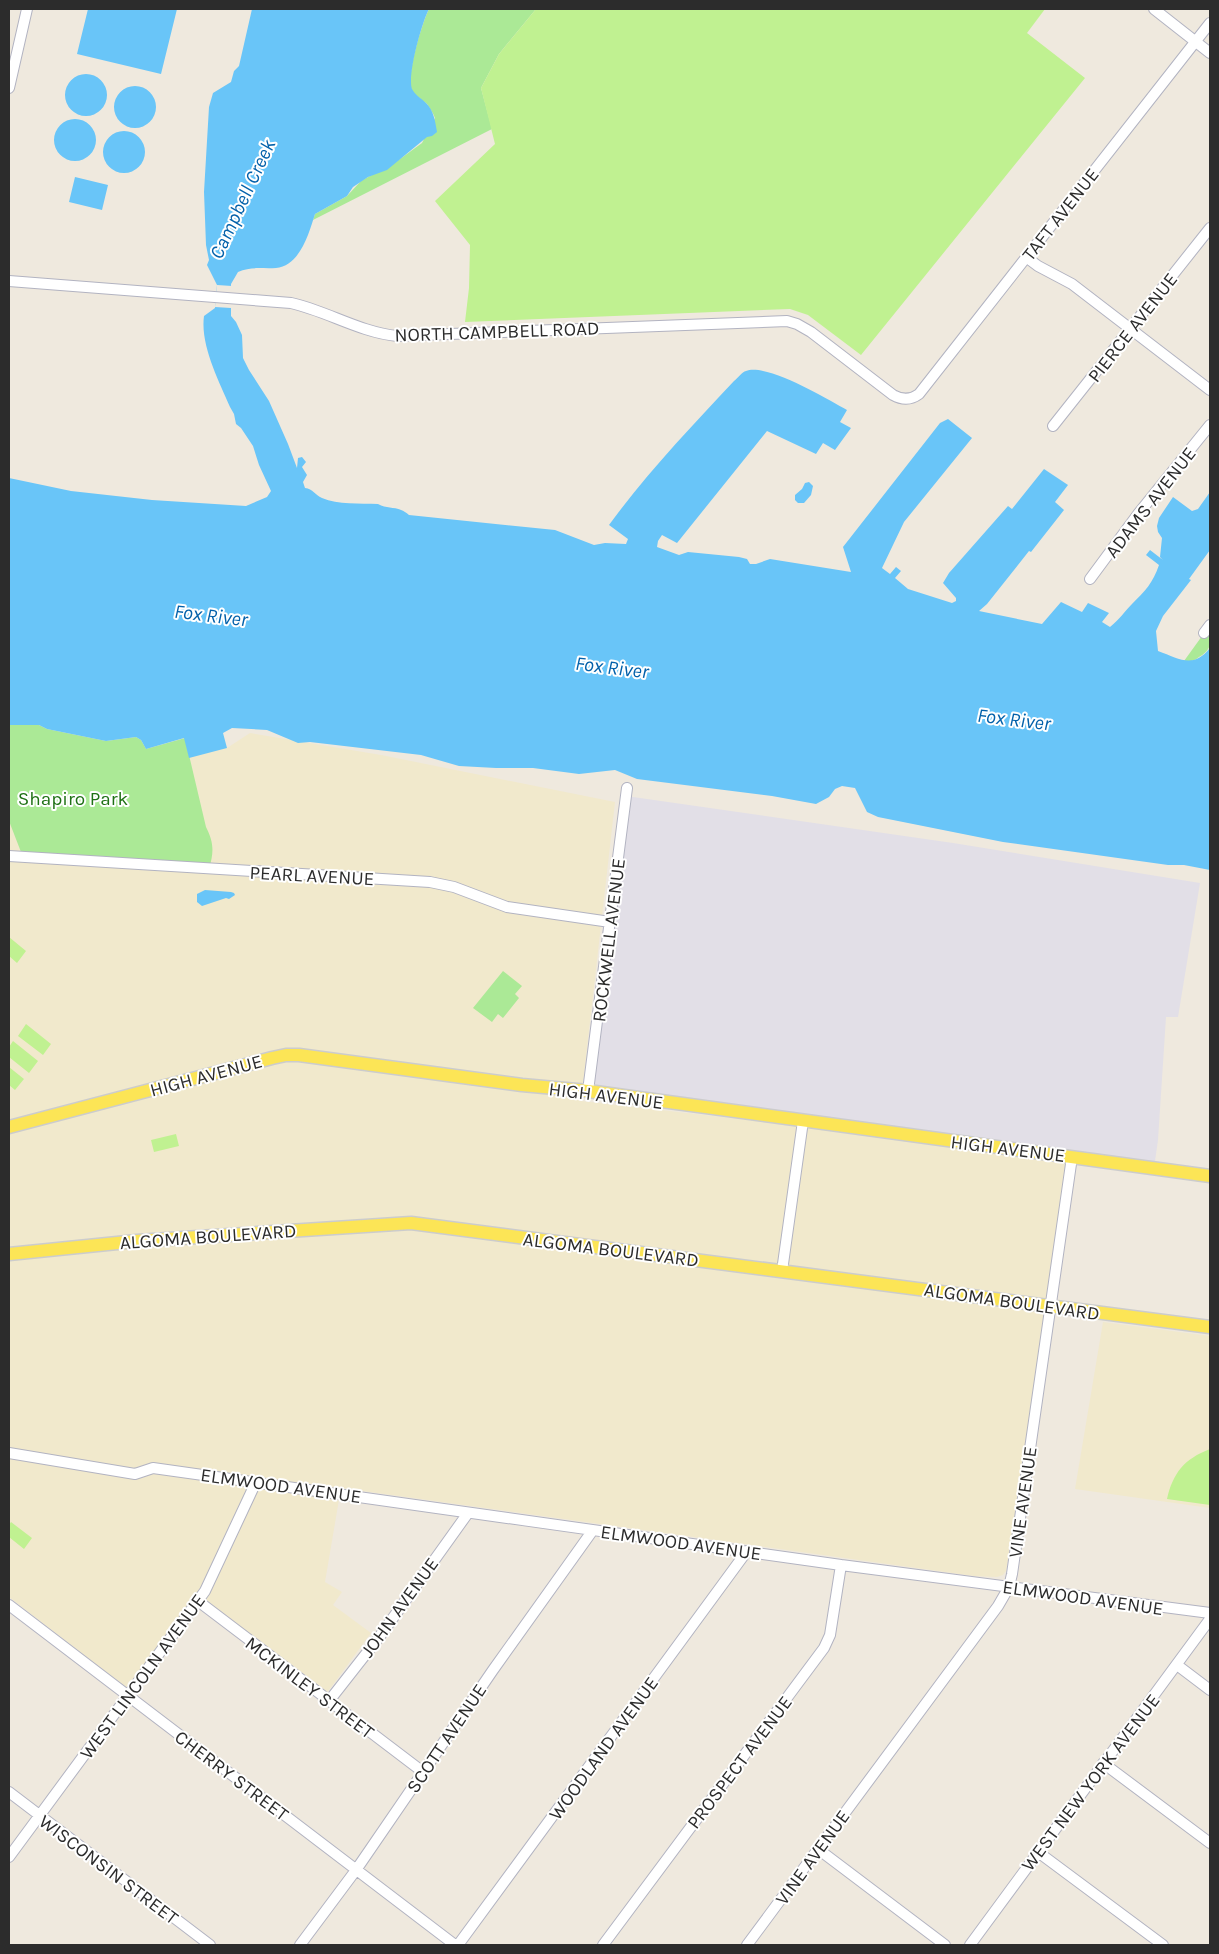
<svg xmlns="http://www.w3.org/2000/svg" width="1219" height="1954" viewBox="0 0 1219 1954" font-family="Karla,sans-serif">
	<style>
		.industrial { fill: #e2dfe7 }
		.education { fill: #f1e9cc }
		.green { fill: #abe996 }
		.pitch { fill: #c0f191 }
		.water { fill: #69c5f8 }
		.pier { fill: #efe9de }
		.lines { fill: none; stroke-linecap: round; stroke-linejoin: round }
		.minor-casing { stroke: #b2b3c1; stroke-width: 12 }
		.major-casing { stroke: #ccc; stroke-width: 15 }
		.minor { stroke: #fff; stroke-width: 10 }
		.major { stroke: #fce556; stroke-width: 12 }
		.labels { text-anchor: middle; stroke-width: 4; stroke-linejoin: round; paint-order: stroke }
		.street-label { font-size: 19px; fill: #2c2c2c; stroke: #fff }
		.park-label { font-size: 19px; fill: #1f7115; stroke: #fff }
		.water-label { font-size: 20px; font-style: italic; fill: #0361aa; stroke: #fff }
	</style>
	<rect width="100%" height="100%" fill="#efe9de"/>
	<path class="industrial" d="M626,796L953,843L1200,883L1178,1017H1166L1158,1140L1154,1168L588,1091Z"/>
	<path class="education" d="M250,733L381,755L615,802L581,1101L1072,1157L1057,1227L1016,1511L1006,1571L1003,1575L997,1577L974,1576L341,1488L325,1582L342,1592L333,1605L371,1633L329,1690L326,1693L208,1605L193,1597L128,1689L9,1597V741L227,748Z
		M1103,1322L1210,1336V1508L1075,1489Z"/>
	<path class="green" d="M429,9H536L499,54L481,88L492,129L313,220L315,214L347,196L361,181L400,159L422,143L435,118C433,113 430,108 427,104C422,99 413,95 411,88C407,73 422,23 429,9Z
		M1210,625C1210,641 1214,648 1199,657C1194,661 1191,662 1184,661Z
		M9,725H39L47,729L106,741L136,737L141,740L146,749L185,738L206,827C214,843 214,852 209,869L21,852L9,821Z
		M503,971L522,986L515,994L519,998L503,1018L498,1014L492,1022L473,1008Z"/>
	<path class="pitch" d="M536,9H1045L1027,33L1085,78L861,355L808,315L790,309L465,322L469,288L470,245L435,201L495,144L481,88L499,54Z
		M9,937L26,951L17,963L9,956Z
		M26,1024L51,1044L43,1055L18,1036Z
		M13,1041L38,1061L29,1073L9,1057V1047Z
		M9,1067L24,1079L15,1090L9,1085Z
		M176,1134L179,1146L154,1152L151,1140Z
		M1210,1449V1505L1167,1499C1173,1473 1184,1459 1210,1449Z
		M11,1522L32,1538L24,1549L9,1537V1525Z"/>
	<path class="water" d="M88,9H177L161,74L77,54Z
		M252,9H429C422,22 407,75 412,89C415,95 421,98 426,103C434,111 435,121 437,132L432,136L427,137L387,170L368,177L353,187L347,196L315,214C309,233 300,266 276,268C262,269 251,266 238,272L231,284V316L236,322L242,335L243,358L249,370L269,401L288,444L297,468L298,458L302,457L306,462L302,467L307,475L303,482L305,488C313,489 315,495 322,498C338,505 360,503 378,504C389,510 398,505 409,515L555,530L594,545L605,543L626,544L628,539L609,525C647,473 691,427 734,381C738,378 742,372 746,371C767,363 827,399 847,410L840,422L851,428L835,450L823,443L816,454L767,431L677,543L662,535L658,541L657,547L679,555L688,552L739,557L747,559L750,564H756L770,559L851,572L843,547L940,423L948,419L972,438L904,522L882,568L890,574L896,567L901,571L895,578L908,589L952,603L956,601V598L943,583L949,573L1008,506L1012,509L1044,469L1068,485L1055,502L1064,510L1031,552L1029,551L987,604L979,611L1042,624L1061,602L1082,612L1088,603L1109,613L1102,622L1110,627C1119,620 1124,612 1132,604C1145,591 1153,583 1159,565L1146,555L1150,550L1163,560L1160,557L1162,538L1158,532L1157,526L1159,518L1173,497L1192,511L1198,509L1210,492V550L1189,579L1191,580L1163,616L1156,631L1158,651C1180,659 1193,669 1210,648V870L1184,865H1168L1003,842L878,817L867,812L855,788L842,786L835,789L829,797L816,804L772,796L637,779L615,770L579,774L533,768H496L459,766L421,755L310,742L298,743L267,730L232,728L223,733L227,748L189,758L184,738L146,749L141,740L136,737L106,741L47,729L39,725H9V478L71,491L152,500L246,506L267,497L271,491L259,465L253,446L241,428L236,424L234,414L230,407C219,381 200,345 204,316L215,308L217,285L207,265L209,260L206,245L204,192L209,107L213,93L231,82L234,71L239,66Z
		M65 95a21 21 0 1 1 42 0a21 21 0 1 1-42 0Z
		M114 107a21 21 0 1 1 42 0a21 21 0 1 1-42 0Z
		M54 140a21 21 0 1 1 42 0a21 21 0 1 1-42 0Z
		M103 152a21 21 0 1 1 42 0a21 21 0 1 1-42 0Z
		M75,177L108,185L102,210L69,202Z
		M809,482L813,486L811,495L804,503H798L795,500V495L802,489L805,483Z
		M205,890L231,892L234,893L235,895L229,899L226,898L202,906L197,902V894Z"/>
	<path class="pier" d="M217,285L232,286L231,308L215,307Z"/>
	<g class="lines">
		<g class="minor-casing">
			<path id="minor" d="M1154,9L1210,53
				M9,88L27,9
				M1026,257L1038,266L1072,284L1210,390
				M9,281L291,303C327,311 359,332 397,336L787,321L797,324L811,332L893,395C902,400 911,400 919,394L1210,23
				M1053,426L1210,228
				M1090,579L1138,514L1210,425
				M1204,633L1210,625
				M9,856L430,882L454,887L507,907L610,922
				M588,1091L627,788
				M782,1271L803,1121
				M9,1453L135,1474L153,1468L841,1565L1210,1613
				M198,1601L423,1772
				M9,1605L455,1945
				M1177,1665L1210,1690
				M329,1701L380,1636L468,1513
				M1103,1763L1210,1843
				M9,1792L210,1945
				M818,1849L945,1945
				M1038,1852L1163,1945
				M9,1857L205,1591L256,1482
				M300,1945L356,1870L493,1670L593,1530
				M458,1945L747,1551
				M603,1945L824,1648L830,1635L841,1565
				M747,1945L998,1606L1009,1587L1012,1574L1072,1157
				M970,1945L1210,1619"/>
		</g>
		<g class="major-casing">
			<path id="major" d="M9,1127L272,1058L286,1055H299L522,1085L588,1091L1210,1176
				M9,1254L137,1241L411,1223L1210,1327"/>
		</g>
		<use href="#minor" class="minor"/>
		<use href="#major" class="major"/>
	</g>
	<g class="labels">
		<g class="street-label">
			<text transform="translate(1060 214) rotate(-52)" y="7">TAFT AVENUE</text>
			<text transform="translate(1132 327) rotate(-52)" y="7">PIERCE AVENUE</text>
			<text transform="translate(497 331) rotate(-2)" y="7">NORTH CAMPBELL ROAD</text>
			<text transform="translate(1150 502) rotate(-52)" y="7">ADAMS AVENUE</text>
			<text transform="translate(312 875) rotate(3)" y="7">PEARL AVENUE</text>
			<text transform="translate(608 940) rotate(-83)" y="7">ROCKWELL AVENUE</text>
			<text transform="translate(206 1075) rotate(-15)" y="7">HIGH AVENUE</text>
			<text transform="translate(606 1095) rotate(7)" y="7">HIGH AVENUE</text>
			<text transform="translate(1008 1148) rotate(7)" y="7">HIGH AVENUE</text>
			<text transform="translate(208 1236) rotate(-4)" y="7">ALGOMA BOULEVARD</text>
			<text transform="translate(611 1249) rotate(7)" y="7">ALGOMA BOULEVARD</text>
			<text transform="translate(1012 1301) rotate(8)" y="7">ALGOMA BOULEVARD</text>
			<text transform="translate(281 1485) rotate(8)" y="7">ELMWOOD AVENUE</text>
			<text transform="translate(1022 1502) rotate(-82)" y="7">VINE AVENUE</text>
			<text transform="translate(681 1542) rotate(8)" y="7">ELMWOOD AVENUE</text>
			<text transform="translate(1083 1597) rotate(8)" y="7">ELMWOOD AVENUE</text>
			<text transform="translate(399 1607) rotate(-54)" y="7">JOHN AVENUE</text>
			<text transform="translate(142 1676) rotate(-54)" y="7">WEST LINCOLN AVENUE</text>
			<text transform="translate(310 1687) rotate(37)" y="7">MCKINLEY STREET</text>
			<text transform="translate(446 1738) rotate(-56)" y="7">SCOTT AVENUE</text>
			<text transform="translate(603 1748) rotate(-54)" y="7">WOODLAND AVENUE</text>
			<text transform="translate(739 1762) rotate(-53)" y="7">PROSPECT AVENUE</text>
			<text transform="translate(232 1775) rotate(37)" y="7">CHERRY STREET</text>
			<text transform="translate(1090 1782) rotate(-53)" y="7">WEST NEW YORK AVENUE</text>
			<text transform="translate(812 1857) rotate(-54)" y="7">VINE AVENUE</text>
			<text transform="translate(109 1869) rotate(37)" y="7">WISCONSIN STREET</text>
		</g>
		<g class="park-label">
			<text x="73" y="805">Shapiro Park</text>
		</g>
		<g class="water-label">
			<text transform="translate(242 199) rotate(-65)" y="7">Campbell Creek</text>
			<text transform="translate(211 615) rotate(7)" y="7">Fox River</text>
			<text transform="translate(612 667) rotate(7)" y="7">Fox River</text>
			<text transform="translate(1014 719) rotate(7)" y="7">Fox River</text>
		</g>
	</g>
	<rect width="1219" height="1954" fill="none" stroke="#2c2c2c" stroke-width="20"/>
</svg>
